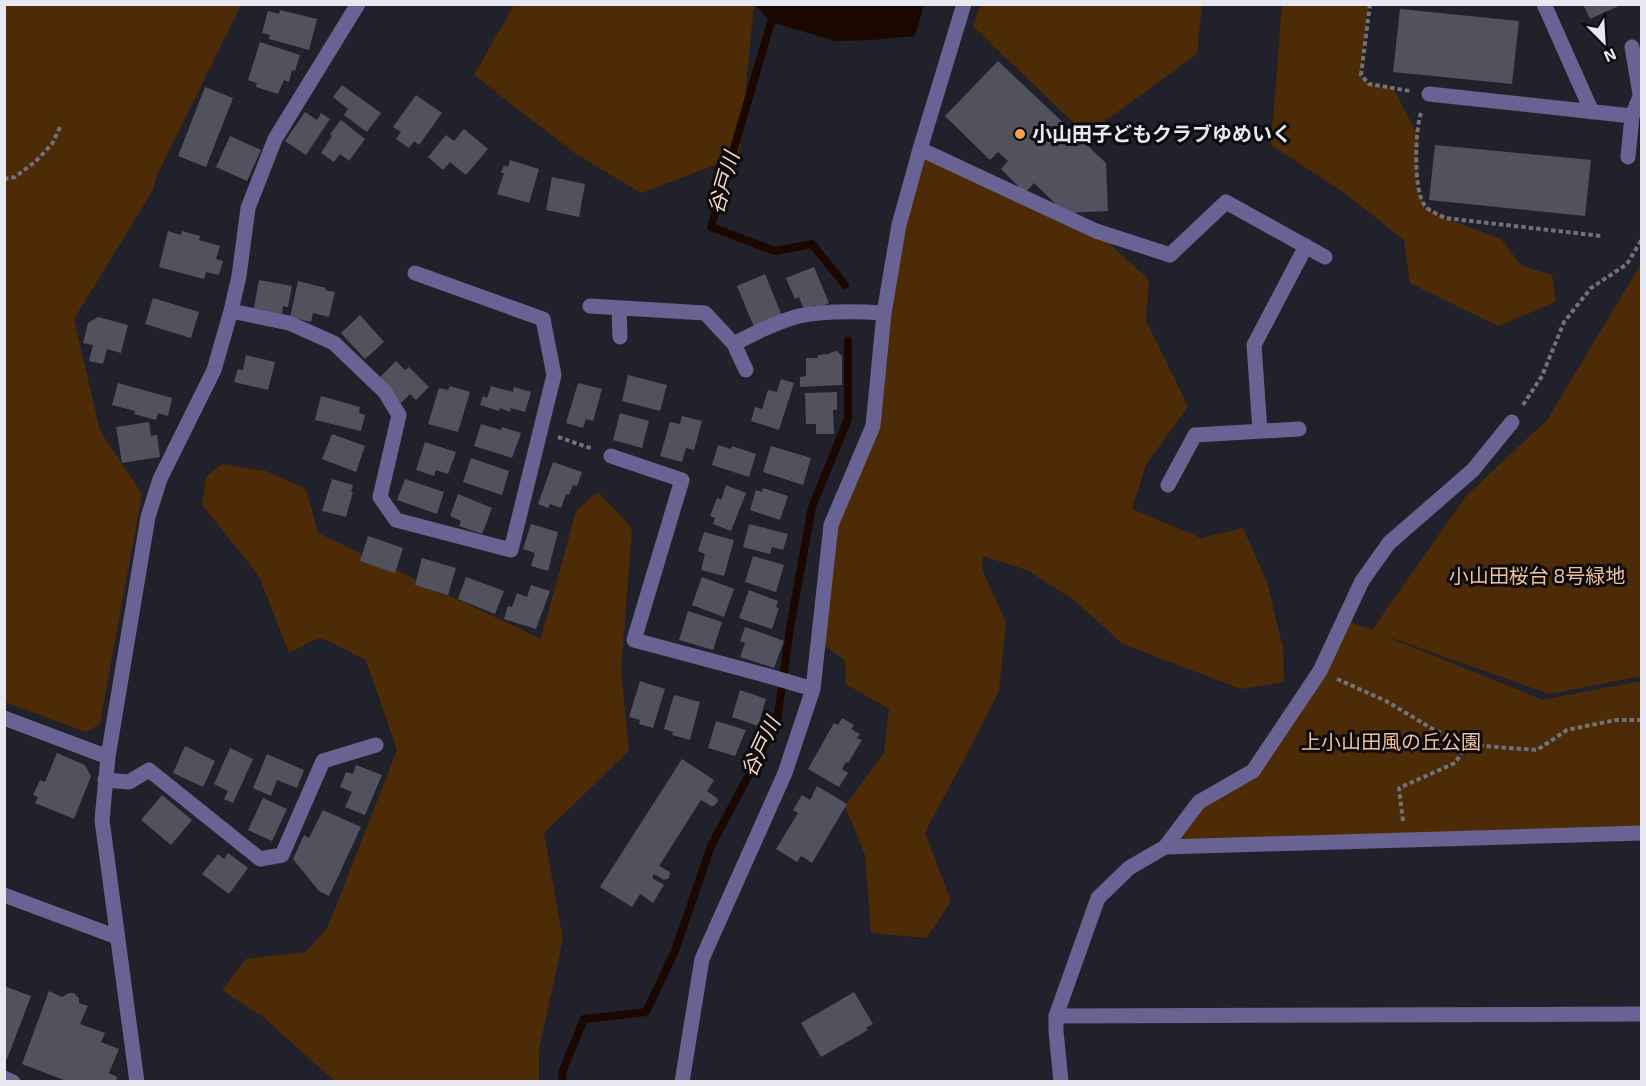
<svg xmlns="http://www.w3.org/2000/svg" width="1646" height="1086" viewBox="0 0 1646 1086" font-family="'Exo 2','Noto Sans JP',sans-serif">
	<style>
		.green { fill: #4d2b06 }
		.water { fill: #1a0800 }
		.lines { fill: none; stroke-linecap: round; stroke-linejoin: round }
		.stream { stroke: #1a0800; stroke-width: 8 }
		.building { fill: #52515e }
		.path { stroke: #71717a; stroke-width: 4; stroke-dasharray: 4.5 3; stroke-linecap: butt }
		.service { stroke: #686393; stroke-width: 15 }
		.minor { stroke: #686393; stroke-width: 15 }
		.tertiary { stroke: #686393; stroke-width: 15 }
		.poi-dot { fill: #f9a04c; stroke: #0b0b10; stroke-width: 2 }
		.labels { text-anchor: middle; stroke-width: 6; stroke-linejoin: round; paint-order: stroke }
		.poi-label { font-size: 20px; font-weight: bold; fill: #e8e8f0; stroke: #0b0b10; text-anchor: start }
		.park-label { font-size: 20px; fill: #f3bf94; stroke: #0b0b10 }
		.water-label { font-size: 21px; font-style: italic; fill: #f9d5b9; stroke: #0b0b10 }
	</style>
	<rect width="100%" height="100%" fill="#21212b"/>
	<path class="green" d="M4,5H241L157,175L153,190L74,319L100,431L142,494L100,724L86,732L5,702Z
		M514,5H754L739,156L641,193L573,152L474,75Z
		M980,5H1202L1197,54L1086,135L973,26Z
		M1282,5H1368L1361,75L1369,84L1393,88L1418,136L1417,186L1425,206L1445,218L1501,239L1522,266L1552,275L1556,302L1498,326L1410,283L1404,240L1346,194L1271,145Z
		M920,149L1096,231L1149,280L1146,321L1188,406L1146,465L1132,509L1201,538L1243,528L1267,582L1283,648L1284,682L1241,689L1123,644L1074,600L1027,570L983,556L982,569L1006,623L999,691L967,754L925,832L951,902L926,938L871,933L865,855L845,806L884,753L889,709L846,684L845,660L818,641L831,525L873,426L884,313Z
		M1641,264V676L1549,694L1375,632L1543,700L1641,681V830L1172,843L1204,807L1253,779L1347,621L1372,630L1466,496L1547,420Z
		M222,464L266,471L306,489L318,533L541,639L576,511L598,492L632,528L621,671L629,751L544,833L563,939L539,1050V1081H335L263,1017L222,990L246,959L305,952L327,929L397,750L366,660L320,637L289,653L259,576L202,505L206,477Z"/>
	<path class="water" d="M755,5H924L915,36L872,40L835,41L771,22Z"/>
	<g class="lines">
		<path class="stream" d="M771,22L711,227L775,251L812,244L845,285
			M562,1082L563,1070L584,1019L646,1012L675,951L711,846L777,722L790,628L812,507L848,419V341"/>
	</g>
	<path class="building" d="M1583,4H1623L1590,19Z
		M1400,9L1519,21L1512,84L1393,72Z
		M280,10L317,19L309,50L269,39L270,35L262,33L268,11L279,14Z
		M260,42L300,55L295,71L292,70L289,82L284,80L278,94L256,87L257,83L248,80Z
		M998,61L1106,163L1108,211L1065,213L1034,183L1025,193L1001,169L1008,161L998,152L990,160L945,116Z
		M342,85L381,113L367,132L344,115L348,109L333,97Z
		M205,87L233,98L206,167L178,156Z
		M416,95L442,113L419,145L414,141L409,148L396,139L401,132L393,127Z
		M305,112L317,120L321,113L330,119L306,155L285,141Z
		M341,120L365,139L349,161L340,154L334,162L321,153L332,136L330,134Z
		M464,129L488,149L466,175L450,162L443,170L428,157L446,135L454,141Z
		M230,136L261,150L247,181L216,167Z
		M1435,145L1591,160L1585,216L1429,200Z
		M510,160L539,169L529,203L497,194L504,173H501L504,165L508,167Z
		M552,177L585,184L579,217L546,210Z
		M168,231L181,235L182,231L200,236L199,240L220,246L216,259L223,261L219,275L206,272L204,279L159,267Z
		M814,267L829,303L817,309L815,305L804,310L799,297L795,299L786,278Z
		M765,274L782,316L754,327L737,286Z
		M259,280L292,286L288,307L283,306L282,314L254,308Z
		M298,281L326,288L325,290L335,292L329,317L313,313L311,322L290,317Z
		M153,298L199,312L191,338L145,324Z
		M360,315L384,342L365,359L341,333Z
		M98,317L128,325L121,353L107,349L103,364L89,361L93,345L83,343L88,323Z
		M837,351L842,356V385L800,387V377L806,376V358H818V355L829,354L832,352Z
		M246,355L275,362L268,390L234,382L238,369L243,370Z
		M396,361L405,370L409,367L429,387L416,400L410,394L401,403L378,379Z
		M628,375L667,385L660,411L622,401Z
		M781,379L794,383L779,430L751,421L755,407L762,409L768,390L777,392Z
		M118,383L172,398L168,416L158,413L156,420L134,414L135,411L112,405Z
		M578,383L602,389L593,421L586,419L583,428L566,423Z
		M450,386L470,392L458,432L428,424L439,388L448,390Z
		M491,386L513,392L514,387L531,392L525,412L511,408L510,412L500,408L499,411L480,405L483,396L487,398Z
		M837,392V410H833L834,434H816V424H806L805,393Z
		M321,396L360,407L359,413L365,415L361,431L315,420Z
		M620,413L649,421L642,448L613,440Z
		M682,416L702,421L694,450L686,448L682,462L660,456L670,422L680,424Z
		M149,422L151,436L157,435L160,457L122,463L116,427Z
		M481,424L501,430L502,427L521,433L512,458L474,446Z
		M332,434L365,446L356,472L322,459Z
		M425,442L456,452L448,474L436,470L434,476L416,470Z
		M718,445L731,449L732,446L756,454L749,477L712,465Z
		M771,446L811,458L803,485L763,472Z
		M471,458L509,471L502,495L463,482Z
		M553,462L582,472L577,486L573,485L569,495L566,494L561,508L550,504L548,508L538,504Z
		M332,479L353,485L351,492H353L346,517L322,511Z
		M405,479L444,492L437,514L397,500Z
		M726,485L746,493L731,531L713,524L715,518L710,516L717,498L721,500Z
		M763,488L788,496L780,520L750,510L756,490L762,492Z
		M458,494L492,508L482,534L459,526L461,521L450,516Z
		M531,524L558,532L548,571L531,566L535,553L523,549Z
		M749,524L788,534L783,550L772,547L770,554L743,547Z
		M704,532L734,540L724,576L701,570L705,554L698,551Z
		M368,536L403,548L395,573L360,561Z
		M753,556L784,565L776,592L745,582Z
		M422,558L456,568L448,595L415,585Z
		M466,577L504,591L495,614L458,599Z
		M702,577L734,589L724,617L692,605Z
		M531,585L550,591L536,629L504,619L508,606L512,607L517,593L527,597Z
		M749,590L778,601L776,607L779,608L772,629L739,618Z
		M688,611L722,622L713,650L679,640Z
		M745,627L784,641L774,668L740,657L745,643L740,641Z
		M640,681L665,689L653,728L639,724L640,720L629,717Z
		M740,690L766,699L758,726L732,717Z
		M674,695L700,702L690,740L672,735L673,732L664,729Z
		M842,718L854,725L851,729L860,734L857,738L862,740L848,763L846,762L842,769L848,773L839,787L808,769L834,723L838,725Z
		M716,721L746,730L735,756L708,748Z
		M185,746L215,761L203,787L173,773Z
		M230,748L253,759L233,803L224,799L228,791L214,784Z
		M57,753L85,765L91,776L74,819L35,803L38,797L33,795L40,780L45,782Z
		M267,754L304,770L297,788L277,780L271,796L253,788Z
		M682,759L714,780L707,791L717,798L718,801L714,806H711L701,800L659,866L670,872L669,878L664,880L654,874L652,878L664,885L653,903L640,894L632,907L600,887Z
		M356,765L382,775L365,815L345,807L352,792L340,787L346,772L353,774Z
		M817,786L847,804L812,863L801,856L797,862L776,849L798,813L793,810L802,795L810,800Z
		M162,795L192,820L171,845L141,820Z
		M263,798L287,809L272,841L248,830Z
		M323,810L361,827L329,896L319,891L293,859L304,835L309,838Z
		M228,853L248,868L229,894L202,874L218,854L224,859Z
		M4,986L31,996L7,1059L4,1058Z
		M49,991L62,997L69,993H74L79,998V1003L88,1006L80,1024L105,1033L101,1042L119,1049L109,1073L117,1077L116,1082H69L22,1064Z
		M854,992L873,1024L866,1028L868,1030L821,1057L801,1023Z"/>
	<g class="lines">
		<path class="path" d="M1370,4L1361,75L1369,84L1410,91
			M1421,113C1415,130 1413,191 1425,206C1429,211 1440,215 1445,218L1601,236
			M4,179L15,177L35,162L52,144L61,125
			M1523,405L1542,376L1564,322L1591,288L1627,264L1642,239
			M558,437L593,449
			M1337,679L1386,701L1436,731L1483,746L1537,750L1567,730L1616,720H1642
			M1403,821L1399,788L1455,763L1469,742"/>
		<path class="service" d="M1544,4L1592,112
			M1632,47L1640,94
			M1429,94L1632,116
			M590,306L705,313L734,344L746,370
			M619,308L620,337
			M734,344C754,333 777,322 799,316C827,310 856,311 884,313
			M611,456L682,480L634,640L765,675
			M105,780L129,782L149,770L260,859L282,855L323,761L376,745"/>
		<path class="minor" d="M920,149L1096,231L1170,255L1226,202L1325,257
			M1628,157L1632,116L1642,92
			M231,311L289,323L334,343L385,392L399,415L380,497L396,520L511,550L554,375L543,319L415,273
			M1512,422L1473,470L1389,543L1362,581L1320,671L1253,771L1199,802L1165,847L1642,833
			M1260,431L1254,345L1306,246
			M1168,485L1195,435L1299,429
			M765,675L813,689
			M4,718L108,757
			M4,1078L13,1082
			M137,1082L102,820L108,757L148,517L160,479L214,370L231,311L239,276L248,208L275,139L358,4
			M682,1082L702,959L785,773L813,689L831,525L873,426L884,313L899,225L920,149L964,4
			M1061,1082L1056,1031V1016L1098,898L1129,868L1165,847"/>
		<path class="tertiary" d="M4,895L117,937
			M1056,1016L1642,1014"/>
	</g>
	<circle class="poi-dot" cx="1020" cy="134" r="6"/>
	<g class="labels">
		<g class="poi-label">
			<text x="1032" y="141">小山田子どもクラブゆめいく</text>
		</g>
		<g class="park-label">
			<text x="1537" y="583">小山田桜台 8号緑地</text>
			<text x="1391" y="749">上小山田風の丘公園</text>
		</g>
		<g class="water-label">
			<text transform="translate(724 183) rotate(-74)" y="7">谷戸川</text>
			<text transform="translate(761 747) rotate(-65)" y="7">谷戸川</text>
		</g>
	</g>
	<rect width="1646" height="1086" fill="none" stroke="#e8e8f0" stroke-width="12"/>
	<g transform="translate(1604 42) rotate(156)" stroke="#0b0b10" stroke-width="4.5" paint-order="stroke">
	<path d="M0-4.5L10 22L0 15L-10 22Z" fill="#e8e8f0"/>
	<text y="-9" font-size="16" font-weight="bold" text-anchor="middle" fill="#e8e8f0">N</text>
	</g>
</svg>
